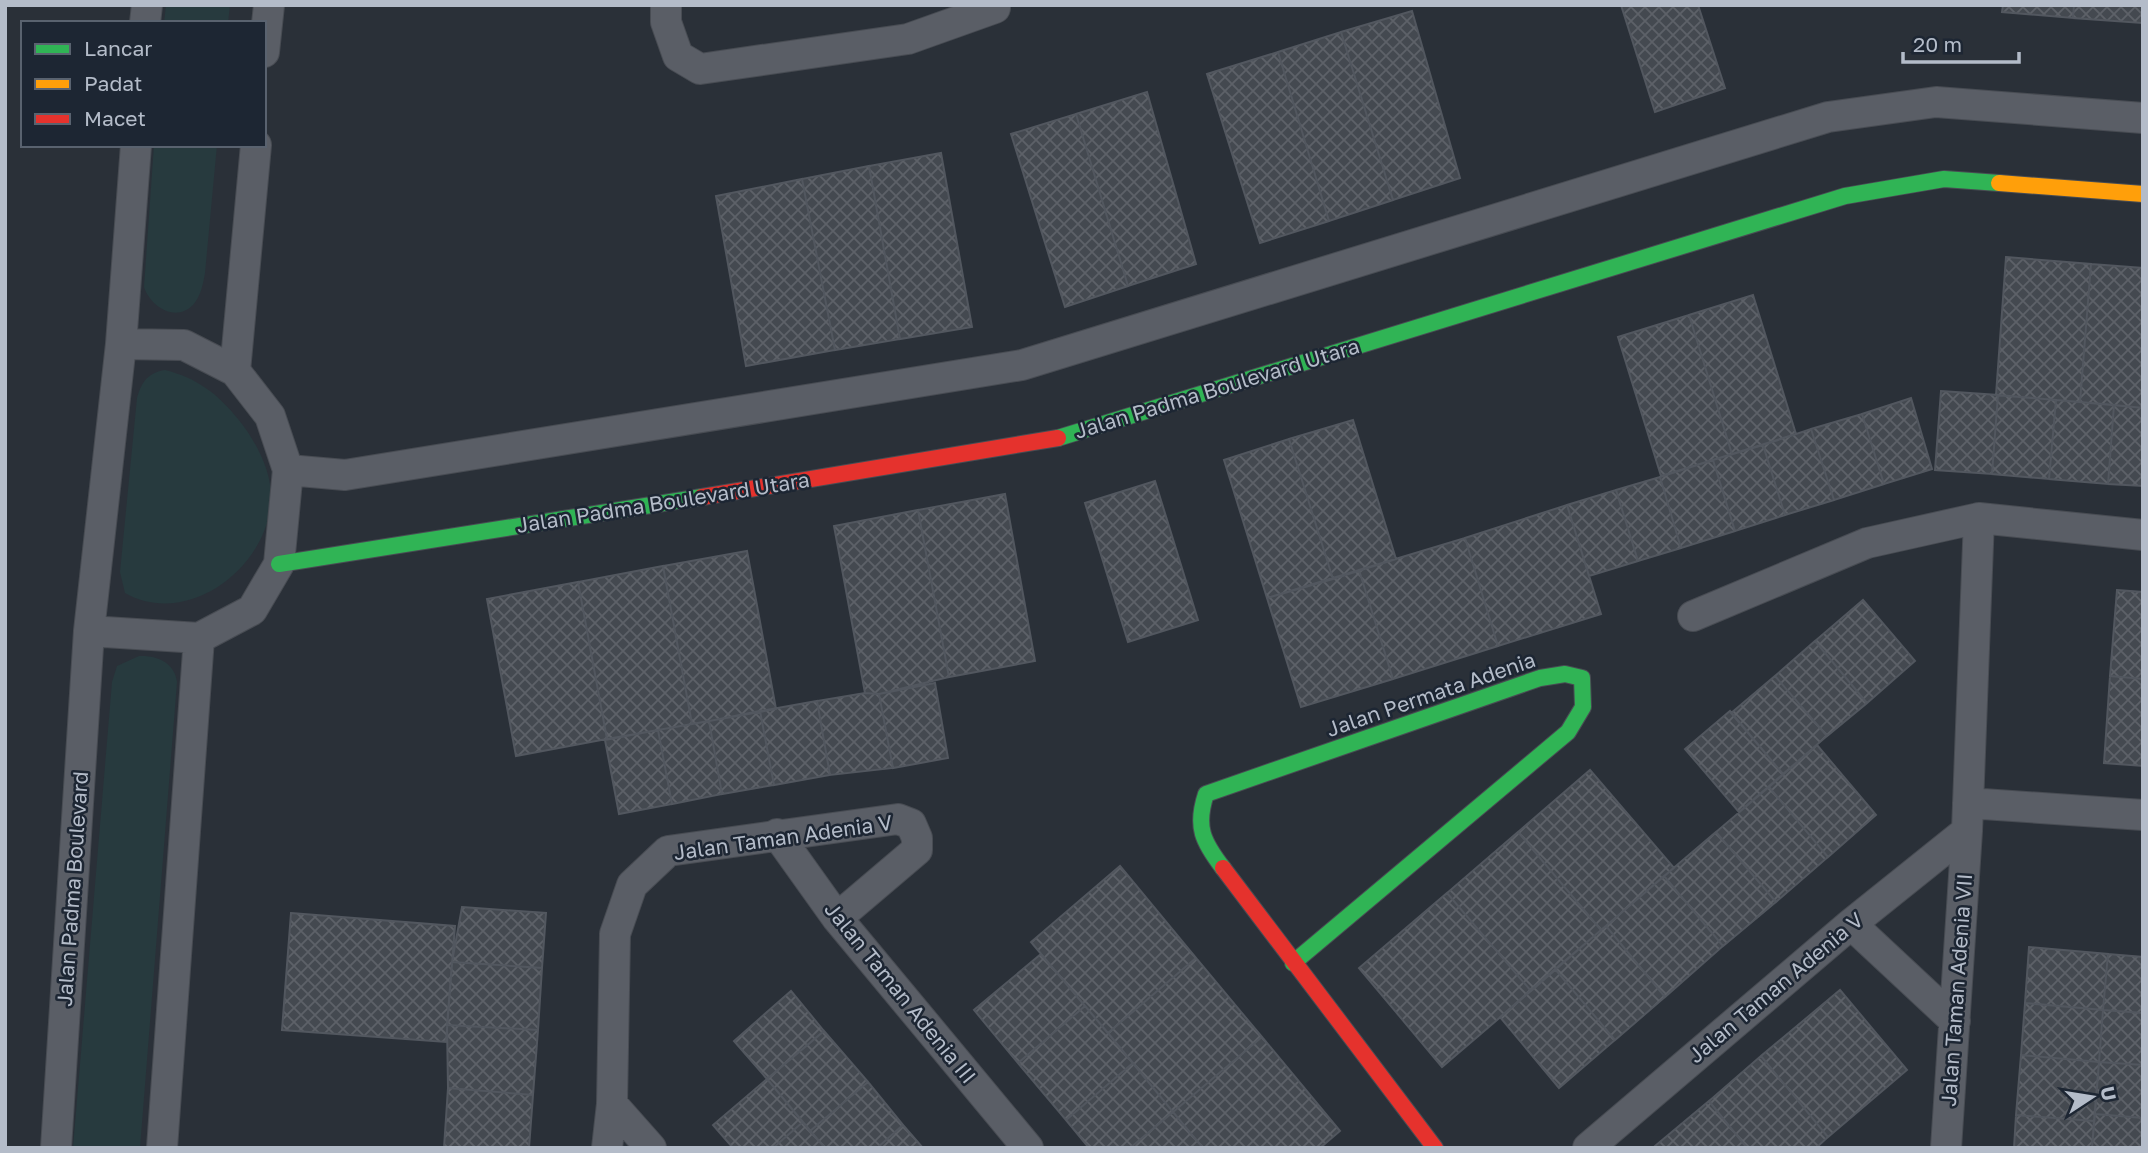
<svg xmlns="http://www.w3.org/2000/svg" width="2148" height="1153" viewBox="0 0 2148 1153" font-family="'Golos Text',sans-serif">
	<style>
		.green { fill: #273a3e }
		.building { fill: url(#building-cross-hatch); stroke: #52575f; stroke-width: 2 }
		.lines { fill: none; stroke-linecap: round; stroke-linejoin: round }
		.street-casing { stroke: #484c53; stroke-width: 32 }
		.fast-casing { stroke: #484c53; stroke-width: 18 }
		.slow-casing { stroke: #484c53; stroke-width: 18 }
		.jam-casing { stroke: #484c53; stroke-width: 18 }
		.street { stroke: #5a5e66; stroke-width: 30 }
		.fast { stroke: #30b455; stroke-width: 16 }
		.slow { stroke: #ff9f0a; stroke-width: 16 }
		.jam { stroke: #e5322d; stroke-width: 16 }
		.labels { text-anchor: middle; stroke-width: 5; stroke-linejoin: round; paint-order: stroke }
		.street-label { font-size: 21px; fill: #b4bcc9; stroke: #1d2633 }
	</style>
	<defs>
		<pattern id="building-cross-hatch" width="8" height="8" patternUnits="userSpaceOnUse" patternTransform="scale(1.75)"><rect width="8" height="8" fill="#444950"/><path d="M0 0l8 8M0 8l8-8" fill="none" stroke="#5d6168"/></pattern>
	</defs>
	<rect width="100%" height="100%" fill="#2a3038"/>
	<path class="green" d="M166,5H230L228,23H164Z
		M154,145H217L205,273C203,284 201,296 193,305C175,323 150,306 144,287Z
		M165,370C197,378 218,394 238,419C256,441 273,473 271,502C266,569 187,628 125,593L120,572L137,398C142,381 148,373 165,370Z
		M139,656C157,655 175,663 177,682L140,1148H73L112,682L117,666Z"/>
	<path class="building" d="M1621,5H1698L1725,88L1655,112Z
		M2003,5H2074L2073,18L2002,12Z
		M2074,5H2143L2142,23L2073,18Z
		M1412,11L1460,178L1393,200L1341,32Z
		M1341,32L1393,200L1329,221L1278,52Z
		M1278,52L1329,221L1260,243L1207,74Z
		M1147,92L1196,264L1128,286L1076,114Z
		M1076,114L1128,286L1065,307L1011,134Z
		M941,153L972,327L900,339L869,166Z
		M869,166L900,339L835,350L802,179Z
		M802,179L835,350L746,366L716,196Z
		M2006,257L2091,264L2080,402L1996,395Z
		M2091,264L2143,268V408L2080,402Z
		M1753,295L1796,434L1732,454L1689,315Z
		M1689,315L1732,454L1661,476L1618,337Z
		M1941,391L1998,395L1992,474L1935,470Z
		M1998,395L2056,400L2049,479L1992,474Z
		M1911,398L1932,469L1884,484L1862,414Z
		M2056,400L2114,405L2108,484L2049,479Z
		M2114,405L2143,408V486L2108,484Z
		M1862,414L1884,484L1834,500L1811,429Z
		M1353,420L1396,559L1333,579L1289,439Z
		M1811,429L1834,500L1785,515L1763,445Z
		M1289,439L1333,579L1267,598L1224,460Z
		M1763,445L1785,515L1735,531L1713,460Z
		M1713,460L1735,531L1681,548L1660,477Z
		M1660,477L1681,548L1638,561L1616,490Z
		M1155,481L1198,620L1128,642L1085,503Z
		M1616,490L1638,561L1589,576L1567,505Z
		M1005,494L1035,661L949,677L918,510Z
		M1567,505L1601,614L1498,646L1465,538Z
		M918,510L949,677L879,694L865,693L834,526Z
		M1465,538L1498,646L1393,679L1359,570Z
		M747,551L776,709L692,724L663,566Z
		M663,566L692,724L607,739L578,582Z
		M1359,570L1393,679L1301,707L1267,598Z
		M578,582L607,739L516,756L487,599Z
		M2117,590L2143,592V679L2110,676Z
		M1863,600L1915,661L1867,703L1815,641Z
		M1815,641L1867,703L1827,736L1775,676Z
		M1775,676L1827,736L1783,774L1731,713Z
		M2110,676L2143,679V766L2104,763Z
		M935,683L948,758L893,768L879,694Z
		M865,693L879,694L893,768L830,775L817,701Z
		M817,701L830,775L774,785L760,711Z
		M760,711L774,785L722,794L709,721Z
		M1730,711L1783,774L1739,812L1685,749Z
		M709,721L722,794L672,804L658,730Z
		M658,730L672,804L619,814L605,740Z
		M1817,745L1876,815L1828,857L1769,787Z
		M1590,770L1674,868L1601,930L1518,832Z
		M1769,787L1828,857L1776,902L1716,832Z
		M1518,832L1601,930L1531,991L1447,893Z
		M1716,832L1776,902L1723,946L1664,876Z
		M1120,866L1196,958L1108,1033L1031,942Z
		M1664,876L1723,946L1665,997L1606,926Z
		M1447,893L1531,991L1442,1067L1359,968Z
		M462,907L546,913L542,968L452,962Z
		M291,913L455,926L446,1042L282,1030Z
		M1606,926L1665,997L1615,1040L1555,969Z
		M2029,947L2108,954L2103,1010L2025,1003Z
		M1041,954L1085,1006L1018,1063L974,1010Z
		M2108,954L2143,957V1013L2103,1010Z
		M1196,958L1262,1037L1173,1112L1108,1033Z
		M452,962L542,968L538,1030L447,1025Z
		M1555,969L1615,1040L1559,1088L1500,1017Z
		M1840,990L1907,1070L1828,1137L1761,1056Z
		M791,991L824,1031L767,1079L734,1041Z
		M2025,1003L2103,1010L2099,1062L2021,1055Z
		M1085,1006L1133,1063L1066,1120L1018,1063Z
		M2103,1010L2143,1013V1065L2099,1062Z
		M447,1025L538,1030L533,1095L448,1088Z
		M824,1031L868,1082L810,1131L767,1079Z
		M1262,1037L1340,1131L1320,1148H1203L1173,1112Z
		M2021,1055L2099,1062L2094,1121L2016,1115Z
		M1761,1056L1828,1137L1816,1148H1747L1709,1101Z
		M2099,1062L2143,1065V1118L2095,1114Z
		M1133,1063L1173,1112L1130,1148H1089L1066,1120Z
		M767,1079L803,1122L773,1148H733L713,1125Z
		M868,1082L903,1125L877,1148H825L810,1131Z
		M448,1088L533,1095L529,1148H444Z
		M1709,1101L1747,1148H1656L1655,1146Z
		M1173,1112L1203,1148H1130Z
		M2095,1114L2143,1118V1148H2092Z
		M2016,1115L2094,1121L2092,1148H2014Z
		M803,1122L825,1148H773Z
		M903,1125L923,1148H877Z"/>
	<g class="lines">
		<g class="street-casing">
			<path id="street" d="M666,5V22L678,56L700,69L908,39L995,8
				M145,23L147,5
				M264,52L269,5
				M235,371L256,145
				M288,470L345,475L1022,365L1828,117L1936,102L2143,118
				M1693,616L1867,543L1979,518L2143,535
				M89,631L199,638L252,610L279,564L288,470L270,416L235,371L184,345L121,344
				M1968,803L2143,815
				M777,834L837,918L1028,1148
				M1851,924L1955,1021
				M612,1104L651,1148
				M56,1148L89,631L121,344L136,145
				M162,1148L199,638
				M607,1148L612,1104L615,934L632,885L668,851L898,819L911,824L917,838V850L837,918
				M1588,1148L1851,924L1967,831
				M1946,1148L1967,831L1979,518"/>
		</g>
		<g class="fast-casing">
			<path id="fast" d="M1058,438L1845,196L1944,179L1999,183
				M279,564L702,497
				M1223,868C1203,842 1195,827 1206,794L1540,678L1565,674L1582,678L1583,707L1568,732L1293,963"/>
		</g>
		<g class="slow-casing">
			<path id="slow" d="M1999,183L2143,194"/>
		</g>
		<g class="jam-casing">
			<path id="jam" d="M702,497L1058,438
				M1223,868L1435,1148"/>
		</g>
		<use href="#street" class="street"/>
		<use href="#fast" class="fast"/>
		<use href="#slow" class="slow"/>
		<use href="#jam" class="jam"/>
	</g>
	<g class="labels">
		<g class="street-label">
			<text transform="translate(1217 389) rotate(-17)" y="7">Jalan Padma Boulevard Utara</text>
			<text transform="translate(663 503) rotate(-9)" y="7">Jalan Padma Boulevard Utara</text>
			<text transform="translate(1431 695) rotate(-19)" y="7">Jalan Permata Adenia</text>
			<text transform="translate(783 838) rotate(-8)" y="7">Jalan Taman Adenia V</text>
			<text transform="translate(73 889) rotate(-86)" y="7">Jalan Padma Boulevard</text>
			<text transform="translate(1776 988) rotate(-40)" y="7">Jalan Taman Adenia V</text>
			<text transform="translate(1957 990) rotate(-86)" y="7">Jalan Taman Adenia VII</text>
			<text transform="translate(900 993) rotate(51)" y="7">Jalan Taman Adenia III</text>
		</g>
	</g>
	<rect width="2148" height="1153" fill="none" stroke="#b4bcc9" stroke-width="14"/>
	<rect x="21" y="21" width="245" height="126" fill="#1d2633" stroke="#59626f" stroke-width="2"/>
	<rect x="35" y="44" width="35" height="10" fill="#30b455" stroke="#59626f" stroke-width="2"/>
	<text x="84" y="56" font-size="21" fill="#b4bcc9">Lancar</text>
	<rect x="35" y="79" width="35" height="10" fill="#ff9f0a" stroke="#59626f" stroke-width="2"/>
	<text x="84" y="91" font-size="21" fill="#b4bcc9">Padat</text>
	<rect x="35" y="114" width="35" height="10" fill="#e5322d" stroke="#59626f" stroke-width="2"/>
	<text x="84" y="126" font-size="21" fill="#b4bcc9">Macet</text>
	<g transform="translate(2092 1097) rotate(78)" stroke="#1d2633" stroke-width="5" paint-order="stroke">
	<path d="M0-5L12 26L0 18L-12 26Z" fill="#b4bcc9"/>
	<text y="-10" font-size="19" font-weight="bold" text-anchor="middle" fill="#b4bcc9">U</text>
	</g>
	<path d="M1903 52v10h116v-10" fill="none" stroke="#b4bcc9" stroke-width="3.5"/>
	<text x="1913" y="52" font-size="21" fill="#b4bcc9" stroke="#1d2633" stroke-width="5" paint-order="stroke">20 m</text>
</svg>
